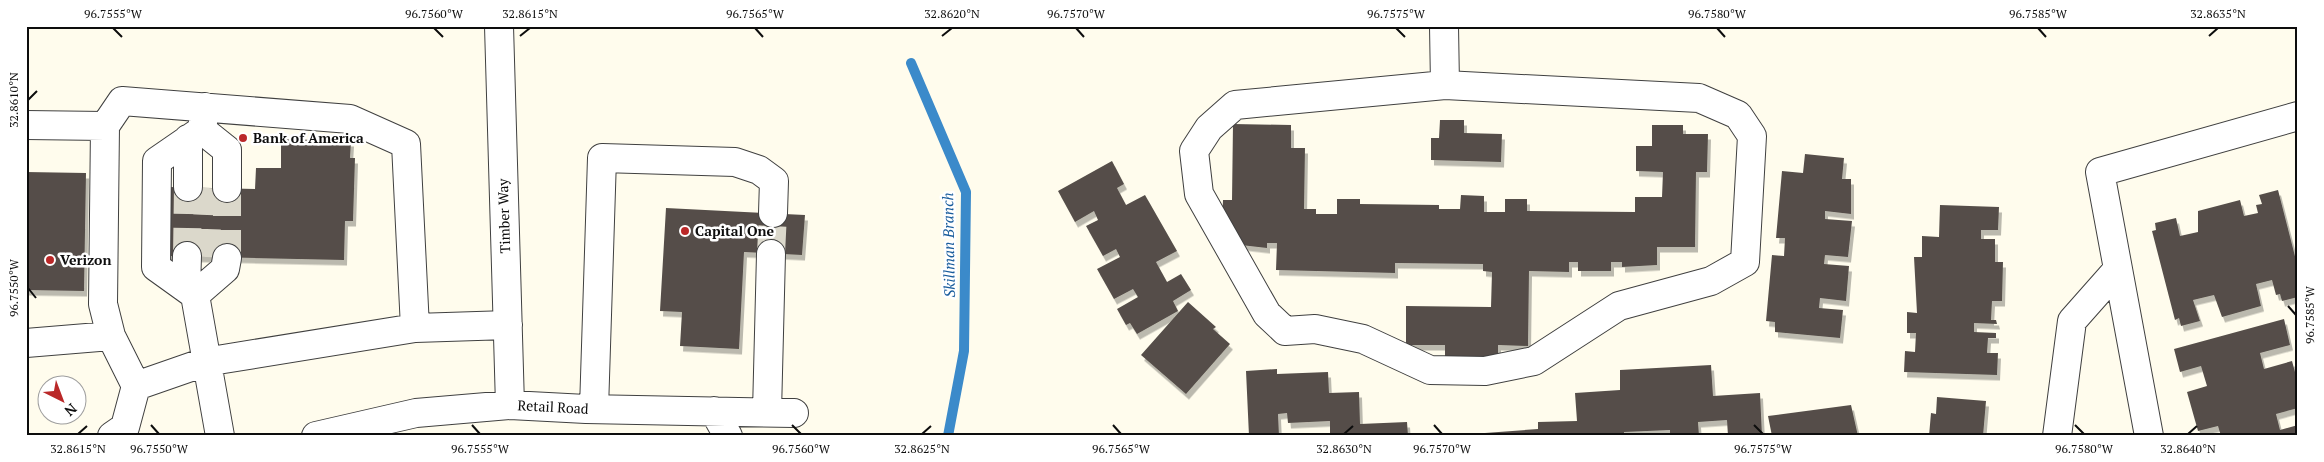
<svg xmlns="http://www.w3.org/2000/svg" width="2324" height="462" viewBox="0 0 2324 462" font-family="'PT Serif',serif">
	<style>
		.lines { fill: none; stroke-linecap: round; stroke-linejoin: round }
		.stream { stroke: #3b8aca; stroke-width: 10 }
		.building { fill: #554e49; filter: url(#shadow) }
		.minor-tunnel { stroke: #dbd8cb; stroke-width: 28; stroke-dasharray: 28 14; stroke-linecap: butt }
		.minor-casing { stroke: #404040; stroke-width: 30 }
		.minor { stroke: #fff; stroke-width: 28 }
		.ticks { fill: none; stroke: #0d0d0d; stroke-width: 2 }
		.poi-dot { fill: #ba2828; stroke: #fff; stroke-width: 2 }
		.labels { text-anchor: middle; stroke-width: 5; stroke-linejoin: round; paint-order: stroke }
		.poi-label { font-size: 14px; font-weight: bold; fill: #0d0d0d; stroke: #fff; text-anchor: start }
		.street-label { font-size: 14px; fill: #0d0d0d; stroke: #fff }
		.water-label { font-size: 15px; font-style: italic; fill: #195c9c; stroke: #fff }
		.neatline { fill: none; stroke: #0d0d0d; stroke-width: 2 }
		.ticks-label { font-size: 12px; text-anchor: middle; fill: #0d0d0d }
	</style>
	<defs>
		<filter id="shadow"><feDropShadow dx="3" dy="5.5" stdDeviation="0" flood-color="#0004"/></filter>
	</defs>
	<rect width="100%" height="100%" fill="#fffced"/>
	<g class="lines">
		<path class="stream" d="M911,63L966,192L964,351L948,436"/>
	</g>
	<path class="building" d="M1440,120H1464V133L1502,134L1501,162L1431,160V138H1439Z
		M1233,124L1291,125V148H1305L1304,209H1316V214H1337V199H1360V204L1439,205V209H1460L1461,195L1484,196V212H1505V199H1527V211L1635,212V197H1662L1663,172L1636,171V146H1652V125H1683V134H1708L1707,172H1696L1695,247H1657V265L1622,267V262H1611V271H1578V262H1569V272L1529,271L1528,346L1498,345V357L1445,356V345H1406V306L1491,307L1492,272L1483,271V264L1395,263V273L1276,270L1277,243H1267V248L1232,244L1222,225L1223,200H1232Z
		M281,139L351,141L350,158H355L353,221H345L344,260L167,256L169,187L255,189L256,168H281Z
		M1805,154L1844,158L1842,179H1851V214L1825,211V219L1852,221L1848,257L1825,255L1824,264L1849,266L1846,301L1820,298L1819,308L1843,310L1840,338L1775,332V322L1766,321L1772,255L1784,256L1785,238H1776L1782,171L1803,173Z
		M1112,161L1124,184L1117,188L1126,205L1145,195L1177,251L1156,262L1167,282L1181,274L1191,290L1173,301L1178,311L1137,334L1130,323L1126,325L1117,309L1138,297L1133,289L1114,299L1097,269L1120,257L1116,249L1103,256L1086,226L1098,220L1094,211L1075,222L1058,191Z
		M26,172L86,173L84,291L26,290Z
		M2278,190L2298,268V297L2282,301L2280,294L2276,295L2272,280L2256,284L2261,306L2222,317L2214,295L2193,300L2200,321L2181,326L2179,318L2175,320L2152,231L2156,230L2155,223L2176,218L2180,236L2198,232V211L2240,200L2244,216L2258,213L2256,205L2262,204L2259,195Z
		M1940,205L1999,207L1998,230H1981V239H1995V262H2003L2002,301H1992L1991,320H1996L1997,324L1974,323V332L1996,333V338H1988L1987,353H1998L1997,375L1904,372L1905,351L1915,352L1916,333H1907V312L1917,313L1914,257H1922V236L1939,237Z
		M666,208L805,215L802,255L744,252L739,349L680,346L682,312L660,311Z
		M1188,302L1216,327L1213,329L1230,344L1186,394L1141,355Z
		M2284,319L2290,345L2260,353L2264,369L2292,361L2298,383V408L2276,414L2280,430L2298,425V436H2221L2218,426L2198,431L2187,392L2207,386L2201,366L2180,372L2174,349Z
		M1711,365L1713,396L1760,393L1762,436H1728L1727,420L1698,422L1699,436H1670V430L1624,432V436H1444L1538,429V422L1577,421L1575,393L1620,390V370Z
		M1277,369V374L1328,372L1329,393L1359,392L1360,424L1407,422L1408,436H1330V421L1288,423L1287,413L1278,414L1279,436H1249L1246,371Z
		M1937,397L1986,401L1983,436H1929L1931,413L1936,414Z
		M1851,405L1858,436H1772L1768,416Z"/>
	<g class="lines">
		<path class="minor-tunnel" d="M227,188V258
			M771,254L773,213
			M187,256L188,187
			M206,257L208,188"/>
		<g class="minor-casing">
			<path id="minor" d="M499,26L510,405
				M1444,26L1445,85
				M1445,85L1699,98L1738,115L1752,136L1745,262L1711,281L1619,306L1534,361L1485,371L1430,370L1363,339L1315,329L1285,331L1267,314L1199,194L1194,151L1209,128L1235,105Z
				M122,101L350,119L406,144L415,328L205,362L136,386L111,336L103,304L105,126Z
				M205,107L202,130L157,161L156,267L195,295L220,436
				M26,125L105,126
				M202,130L227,150V188
				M188,187V139
				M186,288L187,256
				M195,295L225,269L227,258
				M415,328L508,325
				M26,343L111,336
				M594,409L602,158L735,162L759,170L774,181L773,213
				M714,411L728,436
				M767,412L771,254
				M112,436L125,427L136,386
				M316,436L416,413L510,405L586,409L794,413
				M2057,436L2072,321L2118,269
				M2149,436L2100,172L2298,116"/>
		</g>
		<use href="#minor" class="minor"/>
	</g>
	<path class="ticks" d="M113,28L122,37M434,28L443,37M755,28L763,37M1076,28L1084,37M1396,28L1405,37M1717,28L1725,37M2038,28L2046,37M520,36L530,28M942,36L952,28M2209,36L2218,28M28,100L37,91M28,288L36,298M2288,306L2296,315M151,425L159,434M472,425L480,434M792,425L801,434M1113,425L1121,434M1434,425L1442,434M1754,425L1763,434M2075,425L2084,434M78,434L87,426M922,434L931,426M1344,434L1353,426M2188,434L2197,426"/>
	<g class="poi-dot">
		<circle cx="243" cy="138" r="5"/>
		<circle cx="685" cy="231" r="5"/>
		<circle cx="50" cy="260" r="5"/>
	</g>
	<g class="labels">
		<g class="poi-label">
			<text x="253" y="143">Bank of America</text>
			<text x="695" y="236">Capital One</text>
			<text x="60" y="265">Verizon</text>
		</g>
		<g class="street-label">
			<text transform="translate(504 216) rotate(-92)" y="5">Timber Way</text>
			<text transform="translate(553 407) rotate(3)" y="5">Retail Road</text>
		</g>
		<g class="water-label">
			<text transform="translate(949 245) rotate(-91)" y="5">Skillman Branch</text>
		</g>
	</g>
	<rect width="2324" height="462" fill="none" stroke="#ffffff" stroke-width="55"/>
	<g transform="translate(62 400) rotate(138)"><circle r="24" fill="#ffffff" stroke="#9e9e9e"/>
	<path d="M0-4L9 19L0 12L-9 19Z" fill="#ba2828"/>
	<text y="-8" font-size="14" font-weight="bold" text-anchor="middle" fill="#0d0d0d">N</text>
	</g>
	<rect x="28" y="28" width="2268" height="406" class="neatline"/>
	<g class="ticks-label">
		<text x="113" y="18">96.7555°W</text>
		<text x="434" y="18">96.7560°W</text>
		<text x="530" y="18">32.8615°N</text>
		<text x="755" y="18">96.7565°W</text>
		<text x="952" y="18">32.8620°N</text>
		<text x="1076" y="18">96.7570°W</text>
		<text x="1396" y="18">96.7575°W</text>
		<text x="1717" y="18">96.7580°W</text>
		<text x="2038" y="18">96.7585°W</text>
		<text x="2218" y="18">32.8635°N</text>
		<text transform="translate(14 100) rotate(-90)" y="4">32.8610°N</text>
		<text transform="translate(14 288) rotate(-90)" y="4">96.7550°W</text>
		<text transform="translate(2310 315) rotate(-90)" y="4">96.7585°W</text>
		<text x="78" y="453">32.8615°N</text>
		<text x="159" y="453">96.7550°W</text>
		<text x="480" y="453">96.7555°W</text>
		<text x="801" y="453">96.7560°W</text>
		<text x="922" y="453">32.8625°N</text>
		<text x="1121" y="453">96.7565°W</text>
		<text x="1344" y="453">32.8630°N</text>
		<text x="1442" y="453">96.7570°W</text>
		<text x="1763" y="453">96.7575°W</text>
		<text x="2084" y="453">96.7580°W</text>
		<text x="2188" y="453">32.8640°N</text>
	</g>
</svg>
